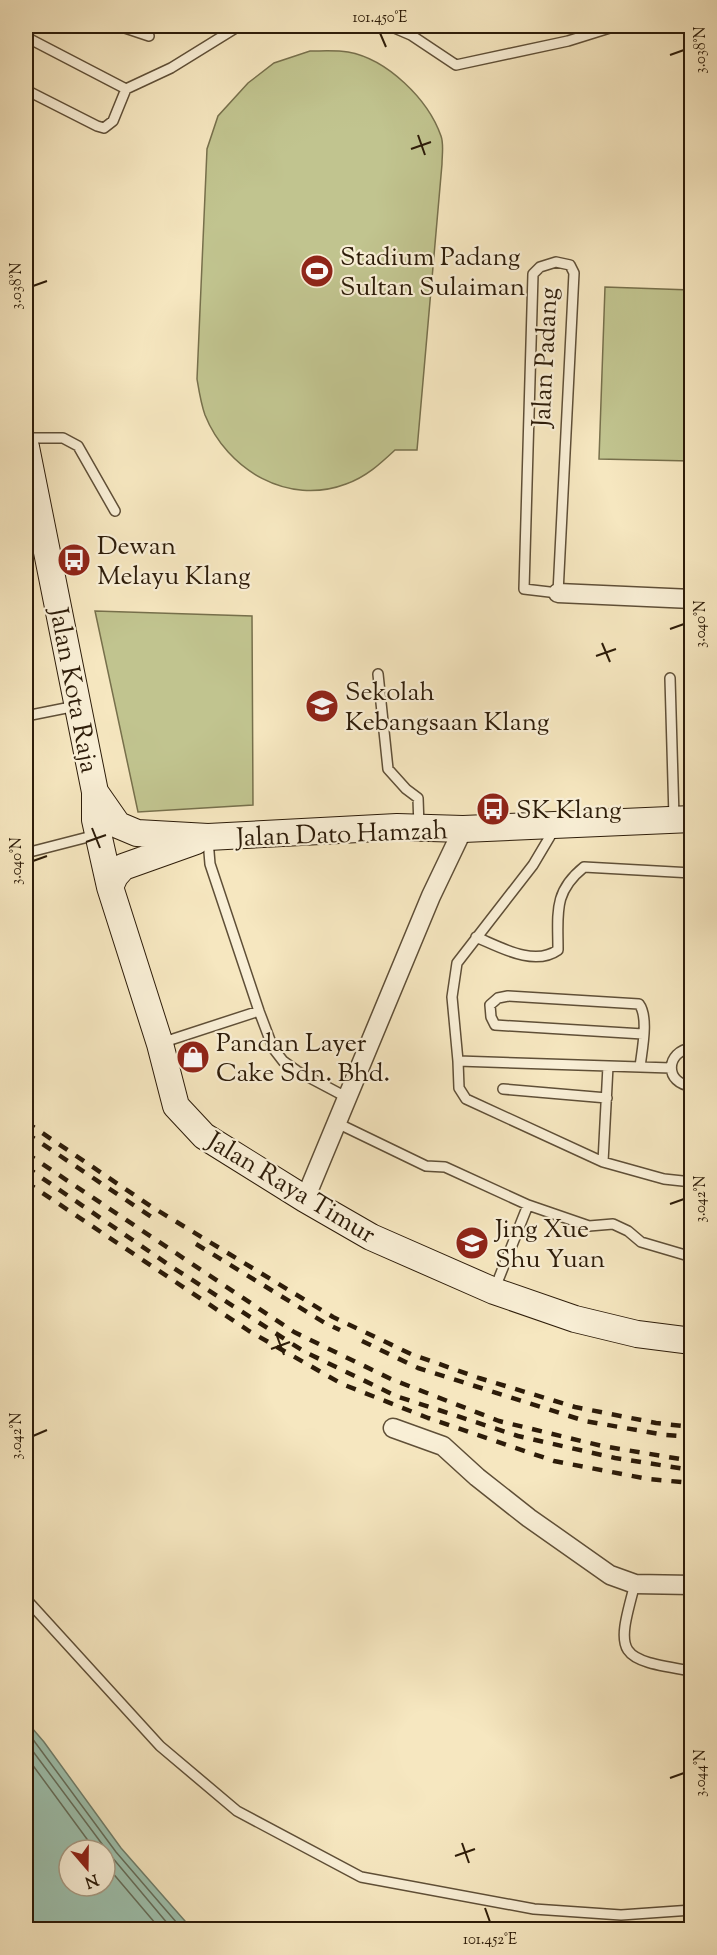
<svg xmlns="http://www.w3.org/2000/svg" width="717" height="1955" viewBox="0 0 717 1955" font-family="'Sorts Mill Goudy',serif">
	<style>
		.green { fill: #c1c48f; stroke: #77704c; stroke-width: 1.5 }
		.water { fill: #9dc0ad; stroke: #707e6b; stroke-width: 1.5; fill-rule: evenodd }
		.lines { fill: none; stroke-linecap: round; stroke-linejoin: round }
		.shore { stroke: #656e5b; stroke-width: 1.5 }
		.service-casing { stroke: #5f4f37; stroke-width: 12 }
		.minor-casing { stroke: #5f4f37; stroke-width: 21 }
		.secondary-casing { stroke: #2d1c09; stroke-width: 28 }
		.service { stroke: #f9efd6; stroke-width: 9 }
		.minor { stroke: #f9efd6; stroke-width: 18 }
		.secondary { stroke: #f9efd6; stroke-width: 26 }
		.rail { stroke: #2d1c09; stroke-width: 4.5; stroke-dasharray: 10 10; stroke-linecap: butt }
		.ticks { fill: none; stroke: #2d1c09; stroke-width: 2 }
		.labels { text-anchor: middle; stroke-width: 4.5; stroke-linejoin: round; paint-order: stroke }
		.poi-label { font-size: 26px; fill: #2d1c09; stroke: #f9efd6; text-anchor: start }
		.street-label { font-size: 26px; fill: #2d1c09; stroke: #f9efd6 }
		.neatline { fill: none; stroke: #2d1c09; stroke-width: 2 }
		.ticks-label { font-size: 15px; text-anchor: middle; fill: #2d1c09 }
	</style>
	<rect width="100%" height="100%" fill="#f6e7c0"/>
	<filter id="stains"><feTurbulence type="fractalNoise" baseFrequency=".00333" numOctaves="4"/><feColorMatrix values="0 0 0 0 .2 0 0 0 0 .09 0 0 0 0 .02 0 0 0 .5 -.17"/></filter>
	<radialGradient id="worn" r=".72"><stop offset=".6" stop-color="#630" stop-opacity="0"/><stop offset="1" stop-color="#630" stop-opacity=".3"/></radialGradient>
	<path class="green" d="M310,51C322,51 336,50 348,52C387,59 428,99 441,136C444,144 442,155 442,164L417,450H395C380,464 366,477 346,484C288,506 227,470 205,415C201,404 199,391 197,379L207,149L218,116L248,83L274,63Z
		M605,287L691,290V461L599,459Z
		M95,611L252,616L253,805L138,812Z"/>
	<path class="water" d="M26,1721L44,1742L121,1848L192,1929H26ZM69,1850H105V1886H69Z"/>
	<g class="lines">
		<path class="shore" d="M26,1730L116,1852L183,1930
			M26,1742L111,1856L173,1930
			M26,1756L95,1850
			M105,1864L161,1930"/>
		<g class="service-casing">
			<path id="service" d="M119,26L149,36
				M390,26L411,35L456,65L568,41L616,26
				M26,28V26
				M26,37L126,89
				M26,90L97,126L104,128L113,121L126,89L171,68L239,26
				M556,262L570,265L574,273L558,593L524,589L533,274L540,267Z
				M26,438H63L78,446L115,511
				M378,674L388,769L406,789L418,798L419,827
				M670,678L674,817
				M26,716L76,706
				M555,828L533,865L457,963L452,997L458,1061L459,1088L466,1099L603,1162L664,1179L692,1182
				M208,840L210,864L259,1011L273,1048L283,1061L297,1071L348,1098
				M26,853L96,835
				M476,937C500,947 534,967 558,950C558,913 553,892 584,867L692,873
				M161,1043L259,1011
				M692,1048C665,1051 664,1084 692,1086
				M458,1061L671,1068
				M640,1067C642,1050 649,1017 639,1004L508,996L498,998L490,1005L491,1017L495,1025L643,1034
				M503,1089L607,1098
				M337,1123L426,1166L445,1167L528,1205
				M603,1162L608,1066
				M495,1288L528,1205L589,1226L613,1224L628,1231L641,1242L692,1257
				M635,1584C615,1656 617,1659 692,1671
				M26,1599L160,1746L237,1811L361,1877L534,1909L621,1915L692,1910"/>
		</g>
		<g class="minor-casing">
			<path id="minor" d="M558,593L692,599
				M305,1199L431,896L463,829
				M393,1428L443,1446L477,1477L529,1518L610,1575L635,1584L692,1585"/>
		</g>
		<g class="secondary-casing">
			<path id="secondary" d="M26,447L95,792V820L110,887L160,1044L176,1106L204,1136L305,1199L371,1237L494,1291L575,1319L637,1334L692,1341
				M95,792L118,825L137,833L208,837L397,827L463,829L692,819
				M110,887L115,876L123,867L196,841"/>
		</g>
		<use href="#service" class="service"/>
		<use href="#minor" class="minor"/>
		<use href="#secondary" class="secondary"/>
		<path class="rail" d="M26,1122L152,1207L333,1317L411,1354L479,1378L575,1407L656,1423L692,1427
			M26,1133L153,1218
			M26,1153L294,1332L391,1379L499,1421L602,1446L692,1461
			M26,1167L172,1267L305,1352L396,1396L518,1436L615,1458L692,1470
			M26,1182L249,1331L342,1384L428,1418L554,1461L648,1479L692,1483
			M196,1244L325,1323L340,1330
			M362,1341L418,1368L585,1421L665,1435L692,1437"/>
	</g>
	<path class="ticks" d="M380,33L386,47M670,55L684,50M418,135L425,155M411,149L431,142M33,286L47,281M670,629L684,624M602,643L610,662M596,656L616,649M92,828L100,848M86,842L106,835M33,861L47,856M670,1204L684,1199M277,1336L284,1355M271,1349L290,1342M33,1436L47,1430M670,1778L684,1773M462,1843L469,1863M455,1856L475,1849M485,1908L490,1922"/>
	<defs>
		<g id="stadium-disc" transform="scale(1.725)"><circle r="9.5" fill="#8f2418" stroke="#f9efd6"/><path d="M0-5a6.5 5 0 1 0 0 10a6.5 5 0 1 0 0-10ZM-3.5-1.8h7v3.6h-7Z" fill="#fff"/></g>
		<g id="bus-disc" transform="scale(1.725)"><circle r="9.5" fill="#8f2418" stroke="#f9efd6"/><path d="M-5-6H5V4H4V6H2V4H-2V6H-4V4H-5ZM-3.5-4V0h7V-4ZM-3.5 1.2v1.5H-2V1.2ZM2 1.2v1.5H3.5V1.2Z" fill="#fff"/></g>
		<g id="school-disc" transform="scale(1.725)"><circle r="9.5" fill="#8f2418" stroke="#f9efd6"/><path d="M0-5L7-2L0 1L-7-2ZM-4 1L0 2.5L4 1V4Q0 6-4 4Z" fill="#fff"/></g>
		<g id="shop-disc" transform="scale(1.725)"><circle r="9.5" fill="#8f2418" stroke="#f9efd6"/><path d="M-5-2.5h2.3a2.7 3.5 0 0 1 5.4 0H5L5.5 6h-11ZM-1.5-2.5h3a1.5 2.3 0 0 0-3 0Z" fill="#fff"/></g>
		<g id="university-disc" transform="scale(1.725)"><circle r="9.5" fill="#8f2418" stroke="#f9efd6"/><path d="M0-5L7-2L0 1L-7-2ZM-4 1L0 2.5L4 1V4Q0 6-4 4Z" fill="#fff"/></g>
	</defs>
	<g fill-rule="evenodd">
		<use href="#stadium-disc" x="317" y="271"/>
		<use href="#bus-disc" x="74" y="560"/>
		<use href="#school-disc" x="322" y="706"/>
		<use href="#bus-disc" x="493" y="809"/>
		<use href="#shop-disc" x="193" y="1057"/>
		<use href="#university-disc" x="472" y="1243"/>
	</g>
	<g class="labels">
		<g class="poi-label">
			<text x="340" y="265">Stadium Padang<tspan x="340" dy="30">Sultan Sulaiman</tspan></text>
			<text x="97" y="554">Dewan<tspan x="97" dy="30">Melayu Klang</tspan></text>
			<text x="345" y="700">Sekolah<tspan x="345" dy="30">Kebangsaan Klang</tspan></text>
			<text x="516" y="818">SK Klang</text>
			<text x="216" y="1051">Pandan Layer<tspan x="216" dy="30">Cake Sdn. Bhd.</tspan></text>
			<text x="495" y="1237">Jing Xue<tspan x="495" dy="30">Shu Yuan</tspan></text>
		</g>
		<g class="street-label">
			<text transform="translate(544 357) rotate(-87)" y="9">Jalan Padang</text>
			<text transform="translate(75 690) rotate(79)" y="9">Jalan Kota Raja</text>
			<text transform="translate(342 833) rotate(-2)" y="9">Jalan Dato Hamzah</text>
			<text transform="translate(292 1187) rotate(31)" y="9">Jalan Raya Timur</text>
		</g>
	</g>
	<rect width="717" height="1955" fill="none" stroke="#f6e7c0" stroke-width="66"/>
	<g transform="translate(87 1868) rotate(160)"><circle r="28" fill="#f9efd6" stroke="#a79b84" stroke-width="1.5"/>
	<path d="M0-4.5L10 22L0 15L-10 22Z" fill="#8f2418"/>
	<text y="-9" font-size="16" font-weight="bold" text-anchor="middle" fill="#2d1c09">N</text>
	</g>
	<rect x="33" y="33" width="651" height="1889" class="neatline"/>
	<g class="ticks-label">
		<text x="380" y="22">101.450°E</text>
		<text transform="translate(700 50) rotate(-90)" y="5">3.038°N</text>
		<text transform="translate(16 286) rotate(-90)" y="5">3.038°N</text>
		<text transform="translate(700 624) rotate(-90)" y="5">3.040°N</text>
		<text transform="translate(16 861) rotate(-90)" y="5">3.040°N</text>
		<text transform="translate(700 1199) rotate(-90)" y="5">3.042°N</text>
		<text transform="translate(16 1436) rotate(-90)" y="5">3.042°N</text>
		<text transform="translate(700 1773) rotate(-90)" y="5">3.044°N</text>
		<text x="490" y="1944">101.452°E</text>
	</g>
	<rect width="100%" height="100%" filter="url(#stains)"/>
	<rect width="100%" height="100%" fill="url(#worn)"/>
</svg>
